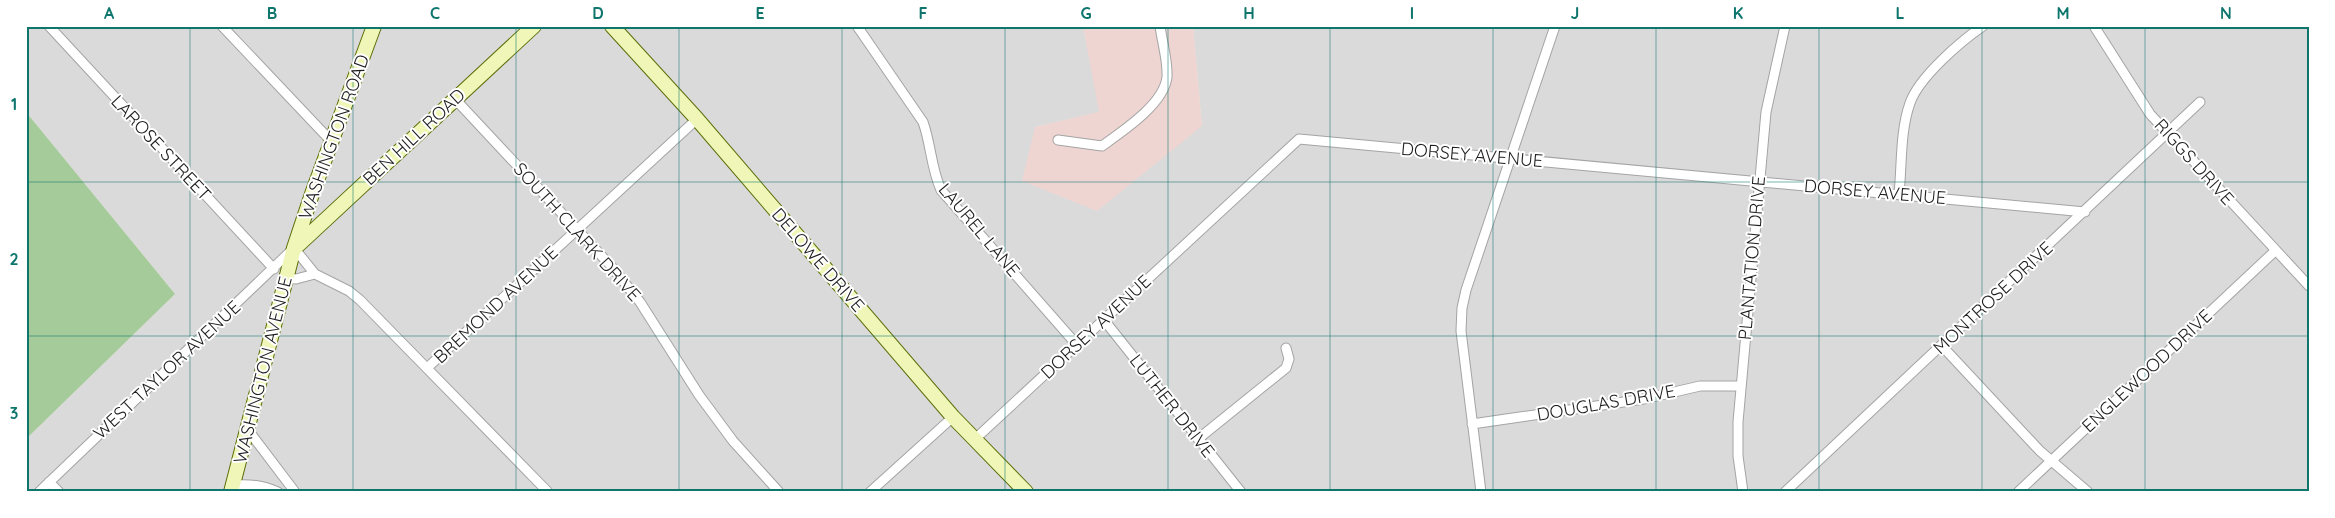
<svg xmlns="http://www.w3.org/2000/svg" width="2335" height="518" viewBox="0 0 2335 518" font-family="Quicksand,sans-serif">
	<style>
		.residential { fill: #dbdada }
		.commercial { fill: #eed5d2 }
		.forest { fill: #a4cb99 }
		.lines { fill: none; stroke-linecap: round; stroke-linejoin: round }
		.street-casing { stroke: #a4a4a4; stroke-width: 11 }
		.secondary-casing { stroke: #5c6e09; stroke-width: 16 }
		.street { stroke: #fff; stroke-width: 9 }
		.secondary { stroke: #eff6b8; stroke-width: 14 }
		.grid { fill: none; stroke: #0f766e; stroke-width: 1; stroke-opacity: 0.55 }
		.labels { text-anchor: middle; stroke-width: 4; stroke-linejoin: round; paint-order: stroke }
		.street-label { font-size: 18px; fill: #1d1d1d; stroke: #fff }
		.neatline { fill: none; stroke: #0f766e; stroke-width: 2 }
		.grid-label { font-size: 16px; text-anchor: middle; font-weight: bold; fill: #0f766e }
	</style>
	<rect width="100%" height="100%" fill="#eeebe3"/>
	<path class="residential" d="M26,26H1083L1100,112L1035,127L1202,126L1193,28L1205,26H2309V492H26V439L175,294L26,112Z"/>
	<path class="commercial" d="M1083,26H1193L1202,126L1097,211L1022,181L1035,127L1099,112Z"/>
	<path class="forest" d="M26,112L175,294L26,439Z"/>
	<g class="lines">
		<g class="street-casing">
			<path id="street" d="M49,26L274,269
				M222,26L331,141
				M857,26L923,122C931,144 931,168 941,190L1077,345
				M2094,26L2150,114L2309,286
				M455,99L612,267L640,302L699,395L733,441L779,492
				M1058,140L1102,146C1123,131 1164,104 1167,77C1168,61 1162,42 1160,26
				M1899,194C1902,165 1900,131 1910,103C1919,77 1961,41 1983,26
				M286,278L296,279L315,274
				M1104,320L1241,492
				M1942,346L2040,451L2088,492
				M427,368L697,119
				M1472,424L1644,399L1700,386H1740
				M248,430L295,492
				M1198,439L1286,368L1289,359L1286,348
				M974,440L1299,139L2085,212
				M49,482L59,492
				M233,485C250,484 262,485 278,492
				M39,492L294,248L315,274L349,291L360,300L548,492
				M870,492L953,417
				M1481,492L1461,331L1462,308L1466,290L1555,26
				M1743,492L1738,456V422L1766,112L1785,26
				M1785,492L2200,102
				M2018,492L2275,251"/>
		</g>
		<g class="secondary-casing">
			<path id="secondary" d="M612,26L697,119L953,417L1026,492
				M295,248L534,26
				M231,492L294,248L312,194L374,26"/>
		</g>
		<use href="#street" class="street"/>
		<use href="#secondary" class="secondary"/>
	</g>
	<path class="grid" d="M190,26V492M353,26V492M516,26V492M679,26V492M842,26V492M1005,26V492M1168,26V492M1330,26V492M1493,26V492M1656,26V492M1819,26V492M1982,26V492M2145,26V492M26,182H2309M26,336H2309"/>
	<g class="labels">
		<g class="street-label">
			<text transform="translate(334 137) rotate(-70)" y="6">WASHINGTON ROAD</text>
			<text transform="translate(414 137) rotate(-43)" y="6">BEN HILL ROAD</text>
			<text transform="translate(161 148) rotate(47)" y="6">LAROSE STREET</text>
			<text transform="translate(1472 155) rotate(5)" y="6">DORSEY AVENUE</text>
			<text transform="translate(2194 162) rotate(48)" y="6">RIGGS DRIVE</text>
			<text transform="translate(1875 192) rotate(5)" y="6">DORSEY AVENUE</text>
			<text transform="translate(979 230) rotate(50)" y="6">LAUREL LANE</text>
			<text transform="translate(577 232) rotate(48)" y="6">SOUTH CLARK DRIVE</text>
			<text transform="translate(1752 258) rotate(-85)" y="6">PLANTATION DRIVE</text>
			<text transform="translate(818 260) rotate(49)" y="6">DELOWE DRIVE</text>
			<text transform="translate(1993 298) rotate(-43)" y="6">MONTROSE DRIVE</text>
			<text transform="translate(496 305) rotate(-43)" y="6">BREMOND AVENUE</text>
			<text transform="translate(1096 327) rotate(-43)" y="6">DORSEY AVENUE</text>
			<text transform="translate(167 370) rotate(-43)" y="6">WEST TAYLOR AVENUE</text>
			<text transform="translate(263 370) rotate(-76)" y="6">WASHINGTON AVENUE</text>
			<text transform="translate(2147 371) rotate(-43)" y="6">ENGLEWOOD DRIVE</text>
			<text transform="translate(1606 403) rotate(-10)" y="6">DOUGLAS DRIVE</text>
			<text transform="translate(1172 406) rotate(52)" y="6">LUTHER DRIVE</text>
		</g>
	</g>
	<rect width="2335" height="518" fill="none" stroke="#ffffff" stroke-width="55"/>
	<rect x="28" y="28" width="2280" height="462" class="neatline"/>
	<g class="grid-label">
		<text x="109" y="19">A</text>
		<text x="272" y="19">B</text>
		<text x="435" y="19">C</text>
		<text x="598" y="19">D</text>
		<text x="760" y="19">E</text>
		<text x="923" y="19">F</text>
		<text x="1086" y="19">G</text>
		<text x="1249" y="19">H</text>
		<text x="1412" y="19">I</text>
		<text x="1575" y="19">J</text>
		<text x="1738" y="19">K</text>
		<text x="1900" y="19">L</text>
		<text x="2063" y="19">M</text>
		<text x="2226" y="19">N</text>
		<text x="14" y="110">1</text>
		<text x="14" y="265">2</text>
		<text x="14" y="419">3</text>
	</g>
</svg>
